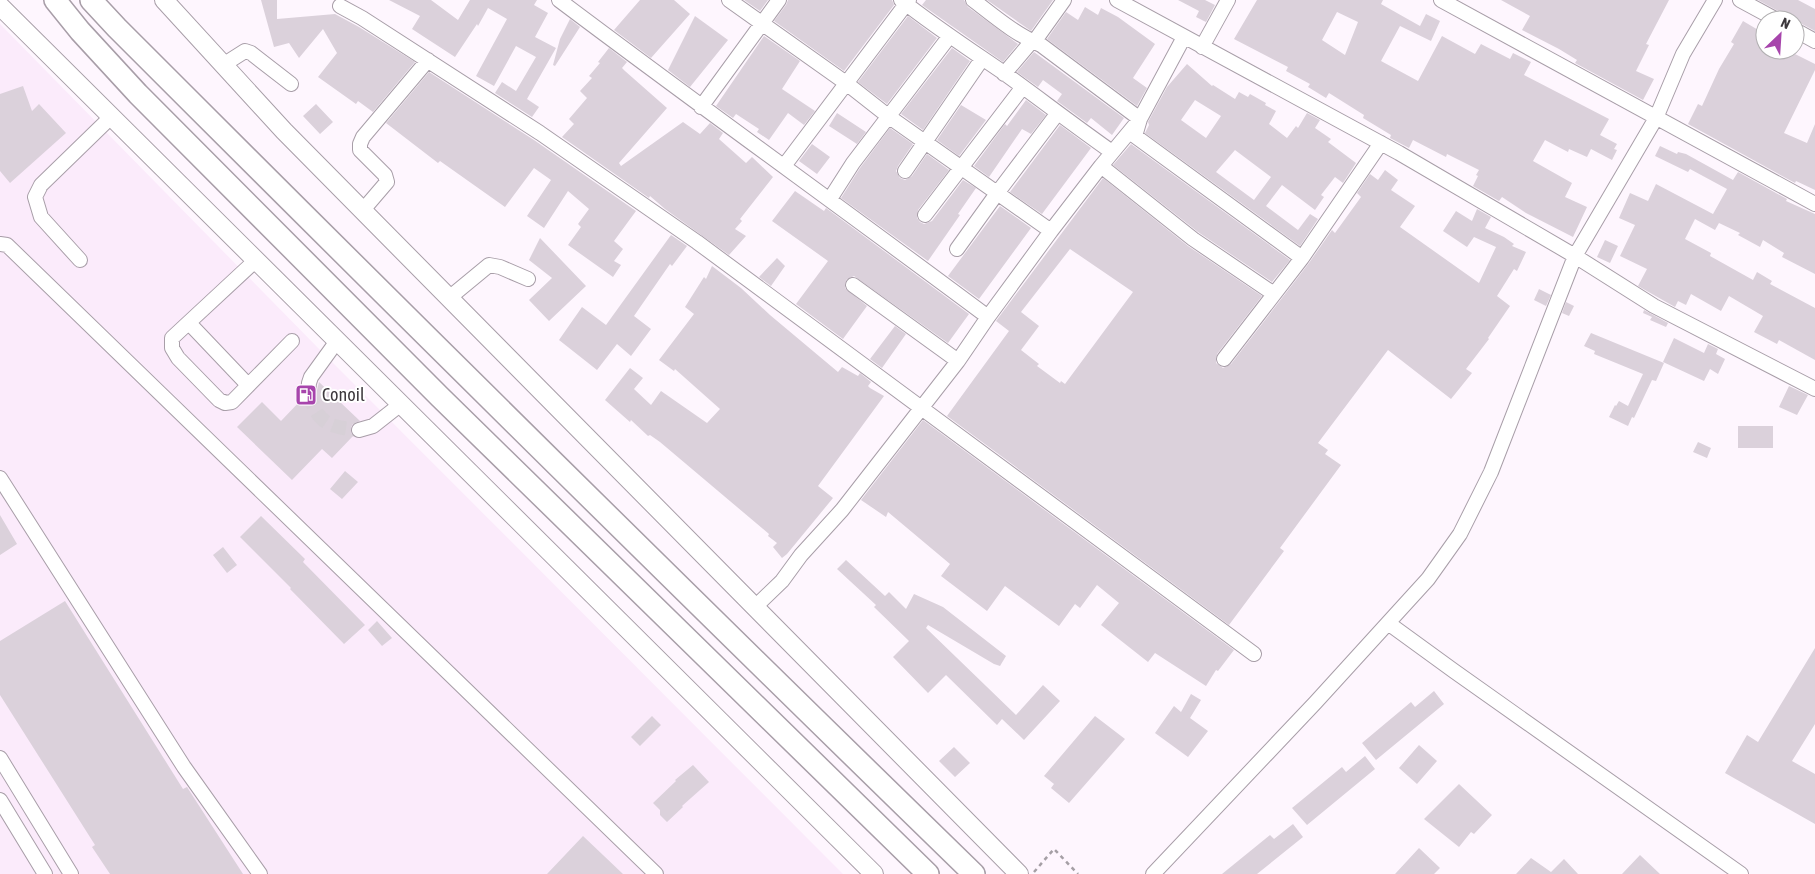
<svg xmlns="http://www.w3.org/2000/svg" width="1815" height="874" viewBox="0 0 1815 874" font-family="'Asap Condensed',sans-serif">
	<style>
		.built { fill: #fbebfb }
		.building { fill: #dbd1db; fill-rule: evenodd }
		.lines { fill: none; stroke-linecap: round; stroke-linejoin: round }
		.minor-tunnel { stroke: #d7d0d7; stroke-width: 14; stroke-dasharray: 14 7; stroke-linecap: butt }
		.minor-casing { stroke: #a89ea8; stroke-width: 16 }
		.major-casing { stroke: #a89ea8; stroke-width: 20 }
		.highway-casing { stroke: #a89ea8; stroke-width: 24 }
		.path { stroke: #a59fa5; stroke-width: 2.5; stroke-dasharray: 4 4; stroke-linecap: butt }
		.minor { stroke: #fff; stroke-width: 14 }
		.major { stroke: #fff; stroke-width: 18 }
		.highway { stroke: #fff; stroke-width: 21 }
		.labels { text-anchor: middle; stroke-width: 4; stroke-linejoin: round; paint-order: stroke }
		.poi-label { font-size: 18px; fill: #3c383c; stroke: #fff; text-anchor: start }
	</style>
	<rect width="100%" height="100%" fill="#fef6fe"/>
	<path class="built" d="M0,24L323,353L843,874H0Z"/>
	<path class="building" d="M261,0H277V19L335,14L359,27L415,62L373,112L358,101L356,104L318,77L337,53L323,29L299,58L289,43L274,47Z
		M389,0H431L458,20L470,0H537L534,5L548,13L535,37L556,48L527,99L539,107L532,117L495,93L502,82L516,91L536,57L516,46L494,86L476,76L507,19L488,8L478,26L477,24L455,57L412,29L420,16Z
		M640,0H674L690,14L651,58L614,30Z
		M744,0H768L760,11Z
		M788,0H892L894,5L844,71L774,21L786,5Z
		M926,0H964L968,7L1018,44L1003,62L922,5Z
		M987,0H1053L1031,31Z
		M1178,0H1205L1215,5L1206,22L1196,17L1199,11Z
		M1257,0H1383L1381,4L1420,26L1426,14L1440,21L1431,41L1400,26L1381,61L1418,81L1442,36L1475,54L1481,44L1510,59L1513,53L1531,62L1524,75L1609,119L1600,135L1617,144L1614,149L1617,150L1612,160L1591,149L1587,157L1569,149L1568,152L1545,140L1533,161L1572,183L1565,197L1587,207L1573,237L1526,213L1502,197L1499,201L1473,186L1478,176L1476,175L1479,170L1447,154L1446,157L1413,140L1409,148L1390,138L1391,135L1363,118L1364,115L1329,93L1326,98L1308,87L1310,84L1286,71L1288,67L1234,39ZM1337,12L1358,22L1345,55L1322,40Z
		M1501,0H1669L1646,44L1649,45L1636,71L1654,79L1643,100L1575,63L1577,60L1559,49L1522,30L1530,16Z
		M1758,0H1798L1815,9V31Z
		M1085,7L1098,15L1101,8L1118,17L1155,44L1133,78L1147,88L1137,106L1047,39L1066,12L1078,20Z
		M695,16L728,40L690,87L668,70Z
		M908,16L937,38L887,104L858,82Z
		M570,19L580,27L555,66L553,65L560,39Z
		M1743,21L1765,34V50H1787L1815,64V70L1784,133L1807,143L1815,124V190L1796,181L1795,183L1688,124L1698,104L1702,106L1719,69L1734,44L1731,42Z
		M764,36L800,61L782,89L815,111L804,125L788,113L769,140L757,132L759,129L736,114L733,118L716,106Z
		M609,48L627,62L622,68L625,71L667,108L619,163L621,166L683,122L700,134L710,123L723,133L719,139L746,163L752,157L773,177L740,219L742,221L735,229L746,236L729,255L665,209L650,196L649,198L562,137L574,124L569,119L587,98L580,91L592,78L589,76L600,63L598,62Z
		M952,48L970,61L923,130L901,114Z
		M1034,52L1124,118L1112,135L1091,118L1087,123L1057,101L1062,94L1043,80L1038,87L1017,72Z
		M1187,64L1212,86L1213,85L1235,99L1239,92L1248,97L1250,94L1266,103L1265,105L1276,111L1269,124L1287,138L1296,126L1298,128L1307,113L1320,120L1315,128L1331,139L1328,142L1356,163L1343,183L1335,177L1321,195L1324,197L1315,210L1282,185L1266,206L1298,230L1310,214L1318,219L1300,246L1145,133L1149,125L1148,122L1167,87ZM1195,100L1221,116L1206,138L1181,120ZM1235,150L1271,177L1254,200L1216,172Z
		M429,72L534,140L636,211L614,241L623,249L614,261L621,265L613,277L568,245L581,227L578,224L589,209L568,191L544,228L527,216L551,180L534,168L505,207L440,161L438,163L386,123Z
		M23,86L32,111L39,104L66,133L10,183L0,171V94Z
		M1026,100L1046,115L1031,134L1022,129L989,177L974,166L1005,124L1007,126Z
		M316,104L333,122L320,134L303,116Z
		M961,105L986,120L959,156L937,140Z
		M837,113L866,132L857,144L829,126Z
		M1060,125L1091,148L1042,214L1010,192Z
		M890,128L913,144L898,166L896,171L900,178L905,180L912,176L927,154L949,170L918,210L917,218L920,222L924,224L932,221L963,180L976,188L958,214L960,215L928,261L841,198L860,168Z
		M812,144L830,157L817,174L799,161Z
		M1131,144L1290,260L1272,282L1198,232L1113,165Z
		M1660,146L1677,154L1678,152L1686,154L1733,180L1738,172L1787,199L1786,201L1815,214V274L1782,257L1784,253L1763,240L1760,247L1738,235L1740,233L1719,223L1715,230L1695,219L1685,239L1711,253L1710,256L1753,280L1757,272L1772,281L1770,284L1815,308V360L1779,340L1777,344L1754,332L1763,316L1729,296L1721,311L1691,294L1686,305L1678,301L1675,307L1638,286L1647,269L1620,256L1635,225L1619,218L1630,193L1648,201L1656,184L1713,214L1727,189L1690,169L1688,172L1655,156Z
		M1385,170L1398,180L1391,190L1415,206L1400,227L1479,283L1496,247L1474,237L1467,247L1443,231L1456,211L1472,221L1477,209L1491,217L1485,228L1504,237L1514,244L1512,246L1526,252L1517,271L1514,269L1497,296L1510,306L1488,338L1489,339L1466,369L1472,373L1451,399L1388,350L1318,443L1328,450L1325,454L1341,465L1280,548L1284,551L1229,625L947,416L1009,331L996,321L1103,178L1188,246L1262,296L1217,354L1216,363L1223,368L1231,364L1309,263L1332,230L1335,233L1361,197L1357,193L1370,174L1378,180ZM1070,249L1133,292L1065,384L1061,381L1060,383L1037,366L1039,364L1021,350L1039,326L1021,312Z
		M795,191L824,211L826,208L969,314L948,343L854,276L846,280L845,288L867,306L843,339L796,304L828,261L772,221Z
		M1000,206L1031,228L979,299L948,276Z
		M671,235L687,246L672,266L670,264L634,316L651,329L631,356L617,344L597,370L559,340L582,307L606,325Z
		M540,238L586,286L549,321L529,300L552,278L529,260Z
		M1605,240L1618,246L1610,263L1597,257Z
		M777,258L785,266L771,286L759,277Z
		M712,266L741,288L770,315L838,372L842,367L858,376L860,373L871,382L868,386L870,388L884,396L818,486L833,498L787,554L782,558L773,547L777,543L768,536L769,534L660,442L650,435L648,436L631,420L630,422L605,400L630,368L643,378L634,389L651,405L661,391L707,423L720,409L675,369L674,371L659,360L694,314L685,307L704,277L706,279Z
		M1539,289L1551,295L1546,306L1534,300Z
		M1566,302L1574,306L1569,316L1562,313Z
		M1644,310L1668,323L1666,327L1650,320L1652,317L1643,313Z
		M895,326L906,334L882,368L870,359Z
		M1591,333L1664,363L1656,381L1652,380L1634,418L1632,417L1628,426L1609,417L1615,405L1616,406L1619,401L1628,406L1643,374L1594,354L1595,351L1584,346Z
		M1674,338L1704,353L1708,344L1718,349L1716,354L1725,359L1718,374L1710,369L1704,381L1663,362Z
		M319,382L360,421L353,424L351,427V432L353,436L332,458L322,449L292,480L237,427L262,402L281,421L302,399L308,402L315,398Z
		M1789,386L1808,395L1797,415L1779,407Z
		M923,420L1234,650L1218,671L1216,670L1206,686L1155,653L1148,662L1101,625L1119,603L1097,585L1080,608L1075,604L1059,626L1005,586L987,611L941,576L950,564L888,512L886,517L861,500Z
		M1738,426H1773V448H1738Z
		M1698,442L1711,448L1707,458L1693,452Z
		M345,471L358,482L342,499L330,489Z
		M0,515L17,544L0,555Z
		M261,516L305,559L303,562L365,625L344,644L290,589L291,588L240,537Z
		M223,547L237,565L227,573L213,555Z
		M846,560L885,596L889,592L906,609L914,594L943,607L1006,656L1000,666L994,664L928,625L926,628L1016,715L1043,685L1060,701L1024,740L1002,719L997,725L946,675L928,693L893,657L909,641L874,607L876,605L837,569Z
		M65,601L183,789L187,787L243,874H110L92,847L95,845L0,695V641Z
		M377,621L392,638L382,646L368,630Z
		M1815,648V724L1792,761L1815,774V824L1725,773L1747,735L1758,742Z
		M1434,691L1444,704L1376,760L1362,743L1411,702L1415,707Z
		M1191,694L1201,700L1190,718L1208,731L1188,757L1155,733L1174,706L1181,712Z
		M652,716L661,725L640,746L631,737Z
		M1095,716L1125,739L1069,803L1051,788L1054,784L1044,776Z
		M1419,745L1437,761L1417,784L1399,768Z
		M954,747L970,763L955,777L939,761Z
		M1365,756L1375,769L1307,825L1292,808L1342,767L1346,772Z
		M693,765L709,782L682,806L683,807L667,822L660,815V810L653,803L676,781L675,780Z
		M1459,784L1492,815L1474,834L1471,832L1459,847L1424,819Z
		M1293,824L1303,837L1257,874H1222L1270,835L1274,839Z
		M583,836L623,874H547Z
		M1419,848L1440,868L1434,874H1395Z
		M1640,855L1660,874H1622Z
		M1531,858L1551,872L1564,859L1578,874H1516Z"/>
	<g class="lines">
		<path class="minor-tunnel" d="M308,393C319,424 328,427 359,430"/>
		<g class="minor-casing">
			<path id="minor" d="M559,0C701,107 846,211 988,317
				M729,0L846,83L888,116L1051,231
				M901,0C934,26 969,49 1004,73C1040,99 1075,126 1112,152
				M973,0C994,16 1016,35 1041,45L1140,119L1135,136L1302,258
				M1117,0L1399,153L1575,256L1654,306L1815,389
				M1441,0L1815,204
				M1740,0L1777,20
				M340,6L362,18L540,133L697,242L1254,654
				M1795,30L1815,41
				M1034,42L1064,0
				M1202,47L1228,0
				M223,65L245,51L251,53L291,84
				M1004,74L1032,41
				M701,107L779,0
				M784,166L909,0
				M1101,166L1193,239L1274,294
				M905,171L982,59
				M830,199L853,163L949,37
				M363,210L387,182L385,175L360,150V144L363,137L428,60
				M925,215L1022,88
				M0,244L7,245L656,874
				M957,249L998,192L1057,114
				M80,260L41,217L35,197L41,185L111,117
				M256,260L172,338V348L178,358L219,400L225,403L232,402L292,341
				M853,285L958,361
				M449,298L489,265L500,267L528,279
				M189,323L248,385
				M1224,359L1302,258L1381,143
				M308,393L309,383L311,377L337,341
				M359,430L373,426L401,404
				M0,478L184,767L260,874
				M755,607L782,581L801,555L842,510L958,361L988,317L1051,231L1101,166L1140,119L1184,37
				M1388,623L1454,671L1741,874
				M0,758L71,874
				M0,800L45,874
				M1153,874L1315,703L1428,579L1460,534L1491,472L1575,256L1656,118L1683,54L1715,0"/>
		</g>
		<g class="major-casing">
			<path id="major" d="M164,0L284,131L1019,874
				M0,6L874,874"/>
		</g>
		<g class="highway-casing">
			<path id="highway" d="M55,0L80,31L138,94L440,397L928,874
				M91,0L117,28C401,312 686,594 974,874"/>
		</g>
		<path class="path" d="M1034,872L1054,849L1078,874"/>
		<use href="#minor" class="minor"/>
		<use href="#major" class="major"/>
		<use href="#highway" class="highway"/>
	</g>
	<defs>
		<g id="fuel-square" transform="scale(1.125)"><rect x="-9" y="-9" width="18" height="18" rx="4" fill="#a745ac" stroke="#fff"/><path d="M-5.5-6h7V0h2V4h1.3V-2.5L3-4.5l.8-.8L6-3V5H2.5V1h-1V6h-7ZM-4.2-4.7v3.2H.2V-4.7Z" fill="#fff"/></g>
	</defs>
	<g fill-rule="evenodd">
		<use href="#fuel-square" x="306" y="395"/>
	</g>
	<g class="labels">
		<g class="poi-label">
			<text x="322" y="401">Conoil</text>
		</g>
	</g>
	<g transform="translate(1780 35) rotate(25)"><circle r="24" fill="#ffffff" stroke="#b1afb1"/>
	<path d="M0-4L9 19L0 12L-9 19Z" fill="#a745ac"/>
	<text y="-8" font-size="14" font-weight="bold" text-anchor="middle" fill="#3c383c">N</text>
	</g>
</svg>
